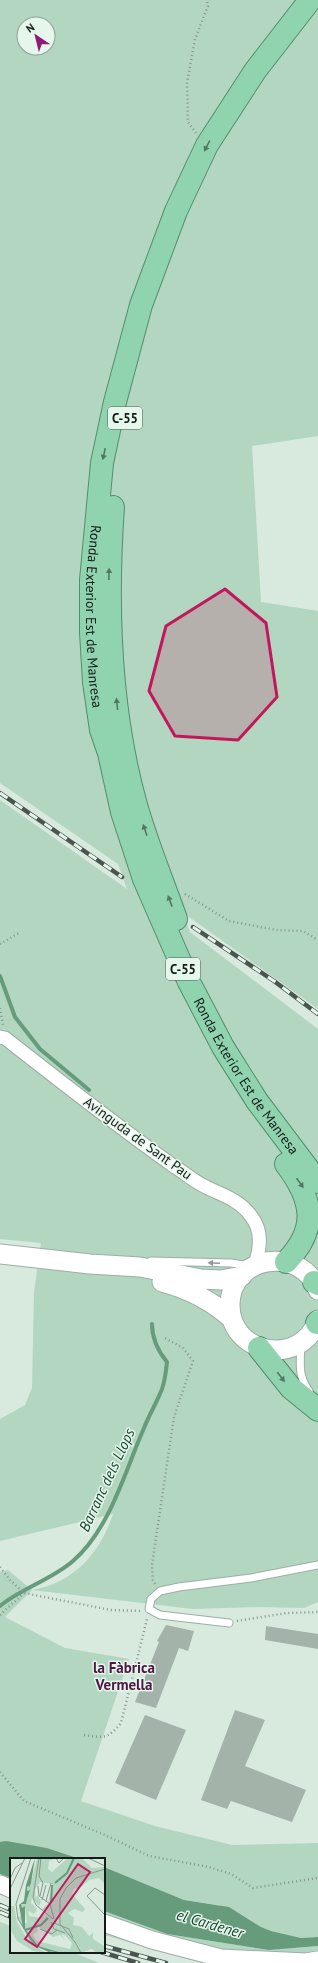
<svg xmlns="http://www.w3.org/2000/svg" width="318" height="1963" viewBox="0 0 318 1963" font-family="'PT Sans',sans-serif">
	<style>
		.green { fill: #b2d6c0; fill-rule: evenodd }
		.water { fill: #669b7c }
		.lines { fill: none; stroke-linecap: round; stroke-linejoin: round }
		.stream { stroke: #669b7c; stroke-width: 4 }
		.building { fill: #a3b3a9 }
		.service-casing { stroke: #9daea4; stroke-width: 9 }
		.minor-casing { stroke: #9daea4; stroke-width: 15 }
		.tertiary-casing { stroke: #9daea4; stroke-width: 19 }
		.secondary-casing { stroke: #9daea4; stroke-width: 21 }
		.trunk-casing { stroke: #538d6d; stroke-width: 24 }
		.path { stroke: #89968e; stroke-width: 2.5; stroke-dasharray: 1 3; stroke-linecap: butt }
		.service { stroke: #fff; stroke-width: 7 }
		.minor { stroke: #fff; stroke-width: 13 }
		.tertiary { stroke: #fff; stroke-width: 17 }
		.secondary { stroke: #fff; stroke-width: 19 }
		.trunk { stroke: #90d4af; stroke-width: 22 }
		.rail-casing { stroke: #4b554f; stroke-width: 4.5 }
		.rail { stroke: #e5f6eb; stroke-width: 3; stroke-dasharray: 9; stroke-linecap: butt }
		.oneway { fill: #527864 }
		.oneway2 { fill: #969997 }
		.marked { fill: #c2185b; fill-opacity: 0.2; stroke: #c2185b; stroke-width: 3; stroke-linejoin: round }
		.labels { text-anchor: middle; stroke-width: 3; stroke-linejoin: round; paint-order: stroke }
		.shield { fill: #e5f6eb; stroke: #535d57; stroke-width: 1 }
		.shield-label { font-size: 13px; font-weight: bold; fill: #151c18 }
		.street-label { font-size: 14px; fill: #151c18; stroke: #e5f6eb }
		.water-label { font-size: 15px; font-style: italic; fill: #18432d; stroke: #e5f6eb }
		.neighbourhood-label { font-size: 15px; font-weight: bold; fill: #4f1742; stroke: #e5f6eb }
		.inset-river { fill: none; stroke: #669b7c; stroke-width: 2 }
		.inset-road { fill: none; stroke: #8a978f; stroke-width: 1 }
		.view { fill: #c2185b; fill-opacity: 0.15; stroke: #c2185b; stroke-width: 2 }
		.inset-edge { fill: none; stroke: #151c18; stroke-width: 2 }
	</style>
	<rect width="100%" height="100%" fill="#d8e9de"/>
	<path class="green" d="M0,0H318V436L252,446L261,602L318,611V1009L182,912L190,932L318,1029V1602L304,1608L260,1607L193,1609L32,1590L5,1617L65,1648L129,1659L81,1801L155,1826L232,1845L318,1843V1937L301,1938L271,1931L261,1927L237,1912L219,1905L184,1900L104,1867V1859H80L47,1848L0,1842V1572L8,1570L32,1590C74,1583 100,1553 113,1514L0,1541V1419L25,1405L32,1388L34,1292L41,1243L0,1239V800L127,889L118,864L0,783ZM24,24H48V48H24Z
		M104,1911L167,1934L269,1950L318,1946V1963H202L104,1935Z
		M0,1922L11,1926V1952H72L99,1963H0Z"/>
	<path class="water" d="M6,1841L47,1848L80,1859H11V1878L0,1874V1842Z
		M104,1867L184,1900L229,1907L261,1927L271,1931L301,1938L318,1937V1946L269,1950L167,1934L104,1911Z"/>
	<g class="lines">
		<path class="stream" d="M0,976L15,1017L40,1049L89,1090
			M0,1606C22,1588 51,1580 73,1561C110,1529 125,1471 144,1428C149,1415 157,1402 162,1389C165,1381 166,1371 167,1362C158,1351 152,1339 152,1324"/>
	</g>
	<path class="building" d="M166,1625L194,1631L188,1651L179,1648L156,1708L135,1702L159,1642L157,1641Z
		M266,1626L318,1634V1649L265,1640Z
		M235,1710L265,1720L245,1766L306,1790L292,1822L231,1801L227,1809L201,1800Z
		M145,1715L186,1730L156,1800L115,1783Z"/>
	<g class="lines">
		<g class="service-casing">
			<path id="service" d="M151,1261L231,1263L249,1266
				M301,1346C300,1363 298,1376 309,1391
				M229,1623L160,1615L149,1609L151,1599L160,1591L179,1587L251,1578L318,1565"/>
		</g>
		<g class="minor-casing">
			<path id="minor" d="M0,1037L5,1038C61,1082 117,1126 175,1167C185,1173 195,1182 206,1187C222,1195 240,1200 251,1216C263,1231 260,1248 255,1265"/>
		</g>
		<g class="tertiary-casing">
			<path id="tertiary" d="M0,1884L11,1889
				M104,1923L152,1940L221,1958L306,1962L318,1960"/>
		</g>
		<g class="secondary-casing">
			<path id="secondary" d="M0,1254L90,1264L140,1267L201,1279L221,1280L242,1276
				M162,1282C189,1289 211,1300 232,1319
				M318,1290C301,1245 231,1255 230,1304C229,1355 301,1368 318,1320"/>
		</g>
		<g class="trunk-casing">
			<g id="trunk">
				<path id="s1" d="M310,0L255,71L207,145L176,211L141,305L115,402L102,463L91,580V632L94,682L101,730L109,753L122,812L144,879L189,982L223,1047L257,1101L318,1182"/>
				<path d="M113,507C106,606 109,709 136,805C147,844 163,882 176,919"/>
				<path d="M286,1164C314,1201 318,1229 286,1262"/>
				<path d="M314,1282L318,1284"/>
				<path d="M317,1323L318,1322"/>
				<path d="M259,1348L291,1388L318,1410"/>
			</g>
		</g>
		<path class="path" d="M196,133L188,122L187,83L195,39L208,6L207,0
			M185,894L229,921L277,930L303,931L318,940
			M0,944L19,933
			M0,1008L3,1025
			M0,1567L10,1580L24,1593L111,1610L141,1611
			M155,1584L153,1580L152,1565L174,1417L193,1361L183,1348L165,1338
			M0,1615L24,1593
			M237,1621L287,1613L318,1612
			M84,1735C104,1738 108,1739 121,1723L147,1619
			M0,1772L24,1801L105,1835L149,1856L209,1867L231,1874L253,1888L318,1878"/>
		<use href="#service" class="service"/>
		<use href="#minor" class="minor"/>
		<use href="#tertiary" class="tertiary"/>
		<use href="#secondary" class="secondary"/>
		<use href="#trunk" class="trunk"/>
		<g class="rail-casing">
			<path id="rail" d="M0,793L122,877
				M193,927L274,981L318,1014
				M0,1905L11,1910
				M0,1912L11,1917
				M104,1946L166,1963
				M101,1952L138,1963"/>
		</g>
		<use href="#rail" class="rail"/>
	</g>
	<defs><path id="oneway-solid" d="M-6-.8H1V-3.2L6.5 0L1 3.2V.8H-6Z"/></defs>
	<g class="oneway">
		<use href="#oneway-solid" transform="translate(207 146) rotate(118)"/>
		<use href="#oneway-solid" transform="translate(104 454) rotate(102)"/>
		<use href="#oneway-solid" transform="translate(109 574) rotate(-89)"/>
		<use href="#oneway-solid" transform="translate(117 704) rotate(-96)"/>
		<use href="#oneway-solid" transform="translate(145 830) rotate(-109)"/>
		<use href="#oneway-solid" transform="translate(170 901) rotate(-110)"/>
		<use href="#oneway-solid" transform="translate(300 1183) rotate(55)"/>
		<use href="#oneway-solid" transform="translate(281 1377) rotate(53)"/>
	</g>
	<use class="oneway2" href="#oneway-solid" transform="translate(214 1263) rotate(-178)"/>
	<path class="marked" d="M225,589L266,623L277,697L238,740L175,736L149,691L166,626Z"/>
	<g class="labels">
		<g class="shield">
			<rect x="108" y="407" width="34" height="22" rx="3"/>
			<rect x="166" y="958" width="34" height="22" rx="3"/>
		</g>
		<g class="shield-label">
			<text x="125" y="423">C-55</text>
			<text x="183" y="974">C-55</text>
		</g>
		<g class="street-label">
			<text dy="5" stroke="none"><textPath href="#s1" startOffset="668">Ronda Exterior Est de Manresa</textPath></text>
			<text dy="5" stroke="none"><textPath href="#s1" startOffset="1160">Ronda Exterior Est de Manresa</textPath></text>
			<text transform="translate(138 1138) rotate(36)" y="5">Avinguda de Sant Pau</text>
		</g>
		<g class="water-label">
			<text transform="translate(107 1480) rotate(-65)" y="5">Barranc dels Llops</text>
			<text transform="translate(210 1924) rotate(16)" y="5">el Cardener</text>
		</g>
		<g class="neighbourhood-label">
			<text x="124" y="1673">la Fàbrica<tspan x="124" dy="17">Vermella</tspan></text>
		</g>
	</g>
	<g transform="translate(10 1858)">
		<rect width="95" height="95" fill="#d8e9de"/>
		<path d="M27,0H46L39,3L38,11L42,14L58,0H72L82,10L95,9V26L89,20L79,22L69,31L65,30L62,36L75,51L73,54L64,51L58,55L64,60L63,67L72,69L79,78L83,75V81L95,89V95H86L82,91L70,95H51L35,90L44,95H41L23,86L20,83L7,59L11,58L12,53L14,72L27,88L14,69L13,65H17L15,48L12,51L11,46H16L17,41L20,32L17,34V29H19L21,25ZM30,24L42,26L38,46L32,51L36,55L31,60L19,58L18,55L19,53L24,56L27,51L21,45L22,39L29,48L31,44L28,38L25,39V31ZM26,67L43,79L50,77L55,82L51,76L55,77L62,85L60,91L27,83L23,77L28,73ZM0,48H4L7,64L19,84L36,95L23,93L7,83L0,71Z" fill="#b2d6c0" fill-rule="evenodd"/>
		<path d="M25,0L21,25L19,30V28L17,29V33L20,32L17,41L16,46H11L12,50L15,48V71L28,88L52,95L38,93L26,88L13,70L9,47L14,43L16,27Z" fill="#669b7c"/>
		<path class="inset-river" d="M45,25L57,15L64,0M41,45L42,27M15,72L31,67L38,60"/>
		<path class="inset-road" d="M21,0L6,46L8,61L24,87L42,95M29,0L23,40L26,47L43,61M46,0L49,5L54,0M78,0L95,8M0,21L5,10L12,5M28,28L29,38L40,46L44,61M0,31L15,0M95,37L85,30L77,38L95,57M30,38L33,25L29,18L31,0M32,42L36,27M36,43L41,25M41,64L44,71L55,75M44,65L59,71L63,80M30,71L42,76L47,72M71,95L65,84L50,66V41L56,30L66,20L95,11"/>
		<path class="view" d="M68,6L80,14L27,89L15,81Z"/>
		<rect width="95" height="95" class="inset-edge"/>
	</g>
	<g transform="translate(36 36) rotate(325)"><circle r="19" fill="#e5f6eb" stroke="#929f97"/>
	<path d="M0-3L7 15L0 10L-7 15Z" fill="#901a78"/>
	<text y="-6" font-size="11" font-weight="bold" text-anchor="middle" fill="#151c18">N</text>
	</g>
</svg>
